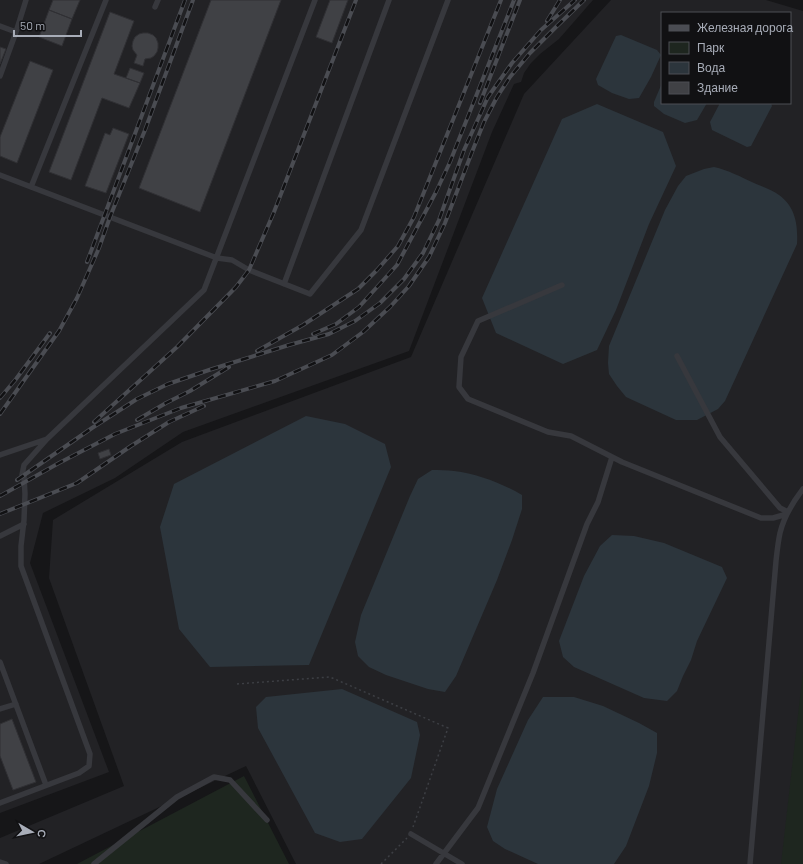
<svg xmlns="http://www.w3.org/2000/svg" width="803" height="864" viewBox="0 0 803 864" font-family="Barlow,sans-serif">
	<style>
		.built { fill: #222225; fill-rule: evenodd }
		.green { fill: #1e261f }
		.water { fill: #2c353c }
		.building { fill: #404145; stroke: #303034 }
		.lines { fill: none; stroke-linecap: round; stroke-linejoin: round }
		.path { stroke: #3d3f44; stroke-width: 1.5; stroke-dasharray: 2 3; stroke-linecap: butt }
		.lane { stroke: #37383d; stroke-width: 5.5 }
		.rail-casing { stroke: #4a4c52; stroke-width: 4 }
		.rail { stroke: #111113; stroke-width: 2.5; stroke-dasharray: 8; stroke-linecap: butt }
	</style>
	<rect width="100%" height="100%" fill="#161618"/>
	<path class="built" d="M0,0H593L559,39L540,54L531,63L524,73L521,82L514,84L492,132L409,351L183,432L115,478L43,513L30,563L109,772L0,813Z
		M611,0H766L803,11V706L785,864H296L246,766L39,864H0V838L124,786L49,578L53,520L182,442L411,357L524,94ZM662,13H790V103H662Z"/>
	<path class="green" d="M803,672V864H781L802,680Z
		M244,776L289,864H77Z"/>
	<path class="water" d="M621,35L657,50L661,55L651,77L639,98L629,99L612,93L598,85L596,79L616,36Z
		M662,83V103H707L697,120L685,123L664,114L654,106V102Z
		M720,103H771L772,106L751,146L747,147L712,130L710,122Z
		M597,104L663,132L676,166L649,224L616,310L597,350L563,364L496,333L482,298L562,119Z
		M714,167C728,170 741,177 754,183C761,186 772,190 779,195C796,207 798,226 797,244L725,401L718,409L697,420H676L626,397L617,386L609,374L608,363L609,346L665,210L678,186L686,176L704,169Z
		M306,416L345,424L385,444L391,467L309,665L210,667L179,629L160,527L174,484Z
		M432,470C439,470 447,470 454,471C478,474 501,483 522,495V509L512,540L497,580L456,676L445,692L428,689L386,675L369,667L358,656L355,642L361,615L410,496L418,479Z
		M612,535L634,536L664,543L722,567L727,578L697,641L691,660L683,676L677,691L667,701L644,698L574,667L563,657L559,641L584,576L600,546Z
		M342,689L417,722L420,735L411,778L362,839L340,842L315,833L258,728L256,707L266,697Z
		M543,697H574L603,706L639,723L657,733V753L649,786L626,846L614,864H538L505,849L493,841L487,827L497,789L528,720Z"/>
	<path class="building" d="M53,0H80L72,19L49,10Z
		M211,0H281L200,212L139,188Z
		M330,0H348L332,43L316,37Z
		M49,10L72,19L62,46L39,37Z
		M110,12L134,21L114,74L140,83L129,108L102,98L71,180L49,172Z
		M143,33H148L153,35L156,38L158,43V48L157,52L154,56L151,58L145,59L143,66L134,63L137,55L133,50L132,46L133,41L135,37L139,34Z
		M0,47L6,49L0,64Z
		M30,61L53,70L17,163L0,156V137Z
		M130,68L144,73L140,83L126,78Z
		M113,128L129,134L106,193L85,186L105,133L110,135Z
		M109,449L111,455L100,459L98,453Z
		M12,719L36,782L13,790L0,756V724Z"/>
	<g class="lines">
		<path class="path" d="M237,684L330,677L448,728L413,827
			M381,864L407,838"/>
		<path class="lane" d="M155,7L158,0
			M0,26L16,32L0,76
			M16,32L26,0
			M0,175L217,258L232,260L249,270L310,294L361,230L448,0
			M31,187L106,0
			M284,284L389,0
			M562,285L478,321L461,357L459,387L468,399L548,432L571,436L622,462L761,518H773L787,514
			M677,356L720,437L780,508L788,512
			M0,455L47,439L204,290L315,0
			M0,536L24,524
			M0,662L46,785
			M0,709L16,704
			M0,803L79,773L89,766L90,754L21,566V546L24,520L25,494L24,476L22,475L24,465L47,439
			M411,834L462,864
			M0,862L6,864
			M94,864L177,797L214,777L230,780L267,820
			M436,864L478,808L533,673L587,524L598,502L612,457
			M750,864L776,561C777,552 778,542 780,533C784,516 793,502 803,489"/>
		<g class="rail-casing">
			<path id="rail" d="M547,21L560,0
				M480,103L520,0
				M87,262L185,0
				M313,334L336,324L359,307L397,265L436,192L450,162L514,0
				M257,351L303,325L358,289L377,270L398,246L414,217L501,0
				M0,398L16,379L50,333
				M0,414L59,331L77,298L99,248L110,217L145,130L193,0
				M137,420L166,403L190,391L229,367
				M94,422L177,347L236,287L249,270L274,212L356,0
				M17,480L92,428L137,399L168,384L209,370L289,345L329,334L355,321L380,303L404,279L423,253L439,220L464,150L488,97L512,63L541,30L575,0
				M0,496L59,463L115,434L181,408L275,381L332,355L363,332L390,307L409,286L429,257L445,223L472,152L484,122L497,97L510,77L530,53L556,27L584,0
				M0,514L77,483L131,446L169,422L204,406"/>
		</g>
		<use href="#rail" class="rail"/>
	</g>
	<rect x="661" y="12" width="130" height="92" fill="#111113" stroke="#4d4f55"/>
	<rect x="669" y="25" width="20" height="6" fill="#4a4c52" stroke="#4d4f55"/>
	<text x="697" y="32" font-size="12" fill="#a8adb8">Железная дорога</text>
	<rect x="669" y="42" width="20" height="12" fill="#1e261f" stroke="#4d4f55"/>
	<text x="697" y="52" font-size="12" fill="#a8adb8">Парк</text>
	<rect x="669" y="62" width="20" height="12" fill="#2c353c" stroke="#4d4f55"/>
	<text x="697" y="72" font-size="12" fill="#a8adb8">Вода</text>
	<rect x="669" y="82" width="20" height="12" fill="#404145" stroke="#4d4f55"/>
	<text x="697" y="92" font-size="12" fill="#a8adb8">Здание</text>
	<g transform="translate(32 832) rotate(99)" stroke="#111113" stroke-width="3" paint-order="stroke">
	<path d="M0-3L7 15L0 10L-7 15Z" fill="#a8adb8"/>
	<text y="-6" font-size="11" font-weight="bold" text-anchor="middle" fill="#a8adb8">С</text>
	</g>
	<path d="M14 30v6h67v-6" fill="none" stroke="#a8adb8" stroke-width="2"/>
	<text x="20" y="30" font-size="12" fill="#a8adb8" stroke="#111113" stroke-width="3" paint-order="stroke">50 m</text>
</svg>
